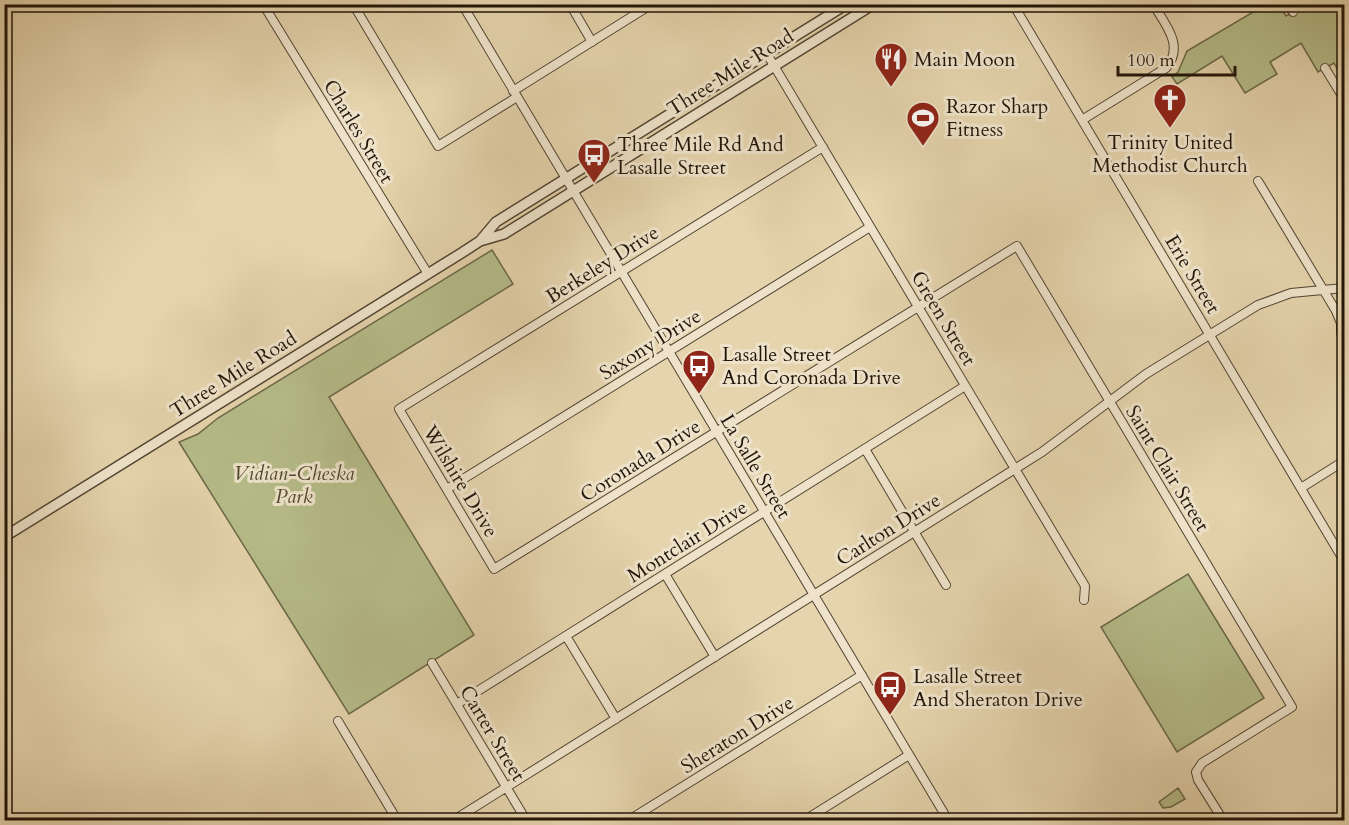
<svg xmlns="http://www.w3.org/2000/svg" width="1349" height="825" viewBox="0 0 1349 825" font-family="Cardo,serif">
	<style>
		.green { fill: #b5bc89; stroke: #6b6849; stroke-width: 1.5 }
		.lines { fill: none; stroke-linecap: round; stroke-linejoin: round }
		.minor-casing { stroke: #524532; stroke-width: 10 }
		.tertiary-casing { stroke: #524532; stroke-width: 12 }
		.minor { stroke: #eee3ca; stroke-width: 8 }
		.tertiary { stroke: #eee3ca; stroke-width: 9 }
		.labels { text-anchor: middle; stroke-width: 6; stroke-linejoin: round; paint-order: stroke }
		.poi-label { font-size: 20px; fill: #211509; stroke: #eee3ca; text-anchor: start }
		.street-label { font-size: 20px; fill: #211509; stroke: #eee3ca }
		.park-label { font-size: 20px; font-style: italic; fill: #4d472f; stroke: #eee3ca }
	</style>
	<rect width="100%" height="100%" fill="#e5d4ad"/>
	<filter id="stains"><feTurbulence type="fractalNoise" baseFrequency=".00333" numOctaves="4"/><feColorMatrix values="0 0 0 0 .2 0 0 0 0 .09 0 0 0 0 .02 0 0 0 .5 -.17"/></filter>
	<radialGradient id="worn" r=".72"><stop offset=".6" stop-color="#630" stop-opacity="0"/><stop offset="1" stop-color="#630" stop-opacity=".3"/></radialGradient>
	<path class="green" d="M1265,5H1279L1286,16L1299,9L1297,5H1344V81L1334,63L1318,72L1301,43L1270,62L1277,74L1245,93L1222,56L1177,84L1172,77L1178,72L1187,51Z
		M492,250L513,284L329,397L474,635L349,714L179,442L198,434L218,418Z
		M1188,574L1264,698L1177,752L1101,627Z
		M1178,788L1185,799L1171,807L1163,808L1159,802Z"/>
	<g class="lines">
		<g class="minor-casing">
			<path id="minor" d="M263,4L428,274
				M353,4L438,146L517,97
				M462,4L948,820
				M570,4L592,42
				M1013,4L1344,561
				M1288,4L1293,12
				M767,54L1085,586L1084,600
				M1325,68L1344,99
				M513,91L652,4
				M1082,120L1166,68C1185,46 1165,24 1153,4
				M823,147L399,409L494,569L1017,246L1292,707L1202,763L1196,772L1198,780L1223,820
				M1258,181L1336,311L1341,323V333
				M865,449L946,585
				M1301,488L1344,461
				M447,489L870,227
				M665,574L715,657
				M566,636L616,719
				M432,663L526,820
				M457,704L965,386
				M338,721L397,820
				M454,820L1042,452L1146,374L1258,305L1291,293L1344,288
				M629,820L862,675
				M805,820L909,755
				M1342,820L1344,819"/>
		</g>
		<g class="tertiary-casing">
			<path id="tertiary" d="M480,241L504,234L874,4
				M4,537L460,254L480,241L496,222L847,4"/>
		</g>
		<use href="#minor" class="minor"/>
		<use href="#tertiary" class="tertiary"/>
	</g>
	<defs>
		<g id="restaurant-pin" transform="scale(1.725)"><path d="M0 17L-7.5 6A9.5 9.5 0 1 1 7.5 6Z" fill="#8f2418" stroke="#eee3ca"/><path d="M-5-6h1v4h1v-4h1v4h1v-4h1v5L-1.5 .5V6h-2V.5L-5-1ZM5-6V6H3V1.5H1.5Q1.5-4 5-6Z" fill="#fff"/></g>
		<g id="church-pin" transform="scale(1.725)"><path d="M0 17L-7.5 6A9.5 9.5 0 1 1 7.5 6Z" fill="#8f2418" stroke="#eee3ca"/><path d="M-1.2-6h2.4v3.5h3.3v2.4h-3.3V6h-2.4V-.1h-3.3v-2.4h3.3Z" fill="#fff"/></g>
		<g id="stadium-pin" transform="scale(1.725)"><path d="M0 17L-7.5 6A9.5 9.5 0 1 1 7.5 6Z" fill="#8f2418" stroke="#eee3ca"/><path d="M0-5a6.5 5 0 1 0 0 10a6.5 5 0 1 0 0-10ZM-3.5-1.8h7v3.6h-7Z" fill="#fff"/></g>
		<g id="bus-pin" transform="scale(1.725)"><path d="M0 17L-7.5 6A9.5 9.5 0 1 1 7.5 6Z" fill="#8f2418" stroke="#eee3ca"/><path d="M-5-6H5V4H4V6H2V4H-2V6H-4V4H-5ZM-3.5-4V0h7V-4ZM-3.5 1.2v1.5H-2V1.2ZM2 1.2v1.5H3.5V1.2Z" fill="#fff"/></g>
	</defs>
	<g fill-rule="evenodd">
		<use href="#restaurant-pin" x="891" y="59"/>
		<use href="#church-pin" x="1170" y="100"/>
		<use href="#stadium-pin" x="923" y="118"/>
		<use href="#bus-pin" x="594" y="155"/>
		<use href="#bus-pin" x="699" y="366"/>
		<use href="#bus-pin" x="890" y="687"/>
	</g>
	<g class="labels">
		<g class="poi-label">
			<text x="914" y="66">Main Moon</text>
			<text x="946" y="113">Razor Sharp<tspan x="946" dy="23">Fitness</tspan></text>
			<text x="1170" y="149" text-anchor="middle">Trinity United<tspan x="1170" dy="23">Methodist Church</tspan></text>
			<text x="617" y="151">Three Mile Rd And<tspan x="617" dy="23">Lasalle Street</tspan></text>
			<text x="722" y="361">Lasalle Street<tspan x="722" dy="23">And Coronada Drive</tspan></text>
			<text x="913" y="683">Lasalle Street<tspan x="913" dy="23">And Sheraton Drive</tspan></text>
		</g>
		<g class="street-label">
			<text transform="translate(730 72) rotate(-32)" y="7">Three Mile Road</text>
			<text transform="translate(359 131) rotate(59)" y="7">Charles Street</text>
			<text transform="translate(602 264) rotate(-32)" y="7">Berkeley Drive</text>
			<text transform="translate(1193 274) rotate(59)" y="7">Erie Street</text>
			<text transform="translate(944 318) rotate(59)" y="7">Green Street</text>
			<text transform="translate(650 344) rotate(-32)" y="7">Saxony Drive</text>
			<text transform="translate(233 374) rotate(-32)" y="7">Three Mile Road</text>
			<text transform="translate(640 460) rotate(-32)" y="7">Coronada Drive</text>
			<text transform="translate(756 466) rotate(59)" y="7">La Salle Street</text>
			<text transform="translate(1168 468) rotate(59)" y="7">Saint Clair Street</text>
			<text transform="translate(461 481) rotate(59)" y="7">Wilshire Drive</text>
			<text transform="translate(888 529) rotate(-32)" y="7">Carlton Drive</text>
			<text transform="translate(687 541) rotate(-32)" y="7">Montclair Drive</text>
			<text transform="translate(493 733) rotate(59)" y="7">Carter Street</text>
			<text transform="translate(737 734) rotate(-32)" y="7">Sheraton Drive</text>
		</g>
		<g class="park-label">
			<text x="294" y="480">Vidian-Cheska<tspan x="294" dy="23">Park</tspan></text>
		</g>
	</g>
	<rect width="1349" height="825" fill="none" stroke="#e5d4ad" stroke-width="24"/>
	<rect x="6" y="6" width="1337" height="813" fill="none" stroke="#211509" stroke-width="3"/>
	<rect x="12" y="12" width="1325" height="801" fill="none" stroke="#211509" stroke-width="1.5"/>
	<path d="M1118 66v9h117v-9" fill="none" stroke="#211509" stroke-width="3"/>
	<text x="1127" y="66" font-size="18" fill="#211509" stroke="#eee3ca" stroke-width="4.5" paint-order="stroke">100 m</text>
	<rect width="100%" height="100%" filter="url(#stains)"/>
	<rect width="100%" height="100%" fill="url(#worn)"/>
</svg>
